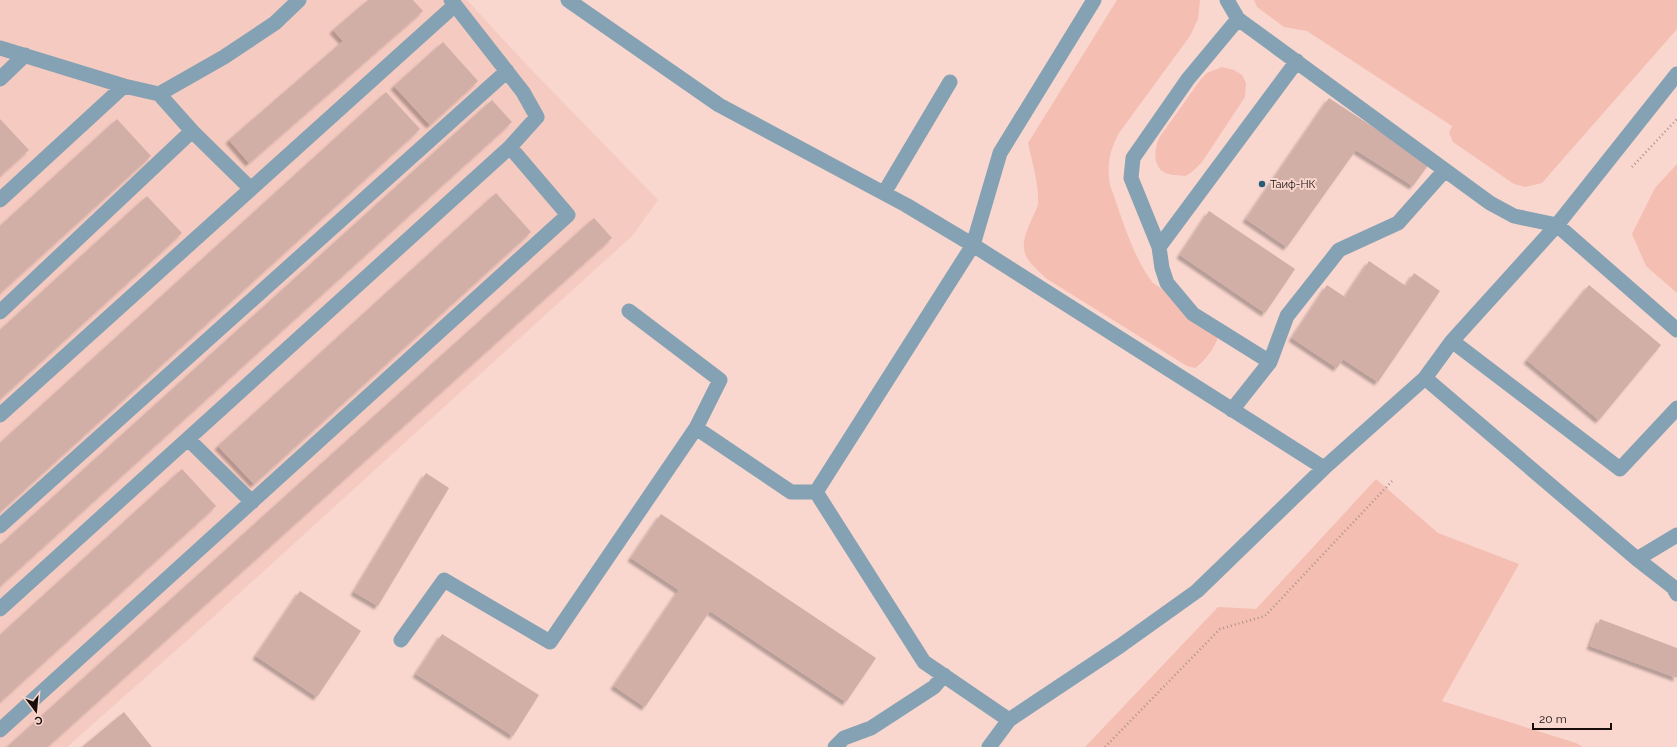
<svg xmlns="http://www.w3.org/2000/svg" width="1677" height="747" viewBox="0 0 1677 747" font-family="Raleway,sans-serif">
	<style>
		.built { fill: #f5cac0 }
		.green { fill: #f4bfb2 }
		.building { fill: #d1afa7; filter: url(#shadow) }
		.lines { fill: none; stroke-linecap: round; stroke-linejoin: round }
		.path { stroke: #ad928c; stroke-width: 2.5; stroke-dasharray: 1 3; stroke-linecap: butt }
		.service { stroke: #84a2b3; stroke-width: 15 }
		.poi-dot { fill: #285e79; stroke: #f9d6ce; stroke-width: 1.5 }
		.labels { text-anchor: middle; stroke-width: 4; stroke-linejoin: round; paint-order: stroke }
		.poi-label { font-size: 11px; fill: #180d0a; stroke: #f9d6ce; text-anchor: start }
	</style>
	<defs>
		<filter id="shadow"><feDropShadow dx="-3.5" dy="3.5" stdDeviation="1" flood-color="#0004"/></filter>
	</defs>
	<rect width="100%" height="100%" fill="#f9d6ce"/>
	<path class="built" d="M0,0H467L524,62L658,200L632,236L200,629L67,747H0Z"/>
	<path class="green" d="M1117,0H1200L1198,19L1190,36L1119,133C1109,152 1107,164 1110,185C1121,215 1133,258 1153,283L1211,322C1214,327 1219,334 1217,340C1214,349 1202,364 1195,368L1187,366L1047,279C1024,258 1017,252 1031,221C1033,216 1037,209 1038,204C1039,184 1032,162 1028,143Z
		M1254,0H1677V29L1542,183L1525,187L1514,184L1453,142L1449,133L1452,126L1307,31L1284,27L1257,7Z
		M1222,67L1234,70L1242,75L1246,83L1245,97L1202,162C1198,166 1191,174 1185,176C1183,176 1179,175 1176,175C1154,175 1152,155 1159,138L1201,79L1207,73Z
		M1677,164V293L1646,266L1632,234L1655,188Z
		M1376,479L1438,533L1519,564L1442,701L1576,743L1583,747H1085L1218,607L1256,609Z"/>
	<path class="building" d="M368,0H413L423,11L249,163L229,140L343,41L333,30Z
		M443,42L478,81L430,125L394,86Z
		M386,92L420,129L0,512V443Z
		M1329,98L1429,164L1413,186L1356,150L1287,247L1246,219Z
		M492,100L512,122L0,586V545Z
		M0,119L29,150L0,176Z
		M117,119L151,156L0,293V226Z
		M496,193L531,232L254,484L218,446Z
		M147,196L182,233L0,399V330Z
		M1209,211L1295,269L1265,313L1180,255Z
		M594,218L612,238L47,747H7Z
		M1369,261L1406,286L1414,273L1440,291L1378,382L1343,359L1337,368L1292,338L1327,285L1345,297Z
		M1589,285L1661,345L1599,420L1527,360Z
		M182,469L216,506L0,702V635Z
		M426,473L449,488L378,606L354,592Z
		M661,514L876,658L846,702L710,611L645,707L614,686L679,590L631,558Z
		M300,591L361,631L317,697L256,656Z
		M1600,619L1677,648V678L1590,646Z
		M442,634L539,695L513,736L416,674Z
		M124,712L152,747H82Z"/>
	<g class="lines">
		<path class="path" d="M1632,167L1677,119
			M1105,747L1220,629L1265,616L1394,479"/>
		<path class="service" d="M451,0L523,92L537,117L510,147
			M568,0L719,105L906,205L973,245L1324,468
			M1094,0L1000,153L973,245L816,492L924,662L1009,720L1120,646L1197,591L1324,468L1425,378L1452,341L1557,225L1677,74
			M1227,0L1238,19L1490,203L1514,216L1557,225L1677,330
			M0,48L124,86L159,94L224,57L275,23L299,0
			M0,79L25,55
			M159,94L192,131L251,189
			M884,193L950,82
			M0,200L124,86
			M1159,247L1131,178L1133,158L1188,79L1238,19
			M629,311L720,380L696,428L791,492H816
			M0,312L192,131
			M1452,341L1620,469L1677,408
			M1270,362L1287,316L1339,250L1398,223L1445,170
			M1425,378L1637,559L1673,587L1677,594
			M1232,410L1270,362L1193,314L1167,283L1162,268L1159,247L1297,61
			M0,415L455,5
			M188,439L252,502
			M0,526L507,71
			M1637,559L1677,535
			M0,609L510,147L568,215L0,730
			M401,640L444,580L550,642L696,428
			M835,747L844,738L871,728L934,687L944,675
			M989,747L1009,720"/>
	</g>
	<circle class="poi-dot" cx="1262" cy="184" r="4"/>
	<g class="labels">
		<g class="poi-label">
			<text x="1270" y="188">Таиф-НК</text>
		</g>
	</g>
	<g transform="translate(36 711) rotate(164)" stroke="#f9d6ce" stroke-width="3" paint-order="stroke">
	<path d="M0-3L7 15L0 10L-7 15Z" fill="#180d0a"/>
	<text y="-6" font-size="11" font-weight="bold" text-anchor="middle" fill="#180d0a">С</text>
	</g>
	<path d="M1533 723v6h78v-6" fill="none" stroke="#180d0a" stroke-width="2"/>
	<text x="1539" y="723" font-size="12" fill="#180d0a" stroke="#f9d6ce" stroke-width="3" paint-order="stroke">20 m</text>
</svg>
